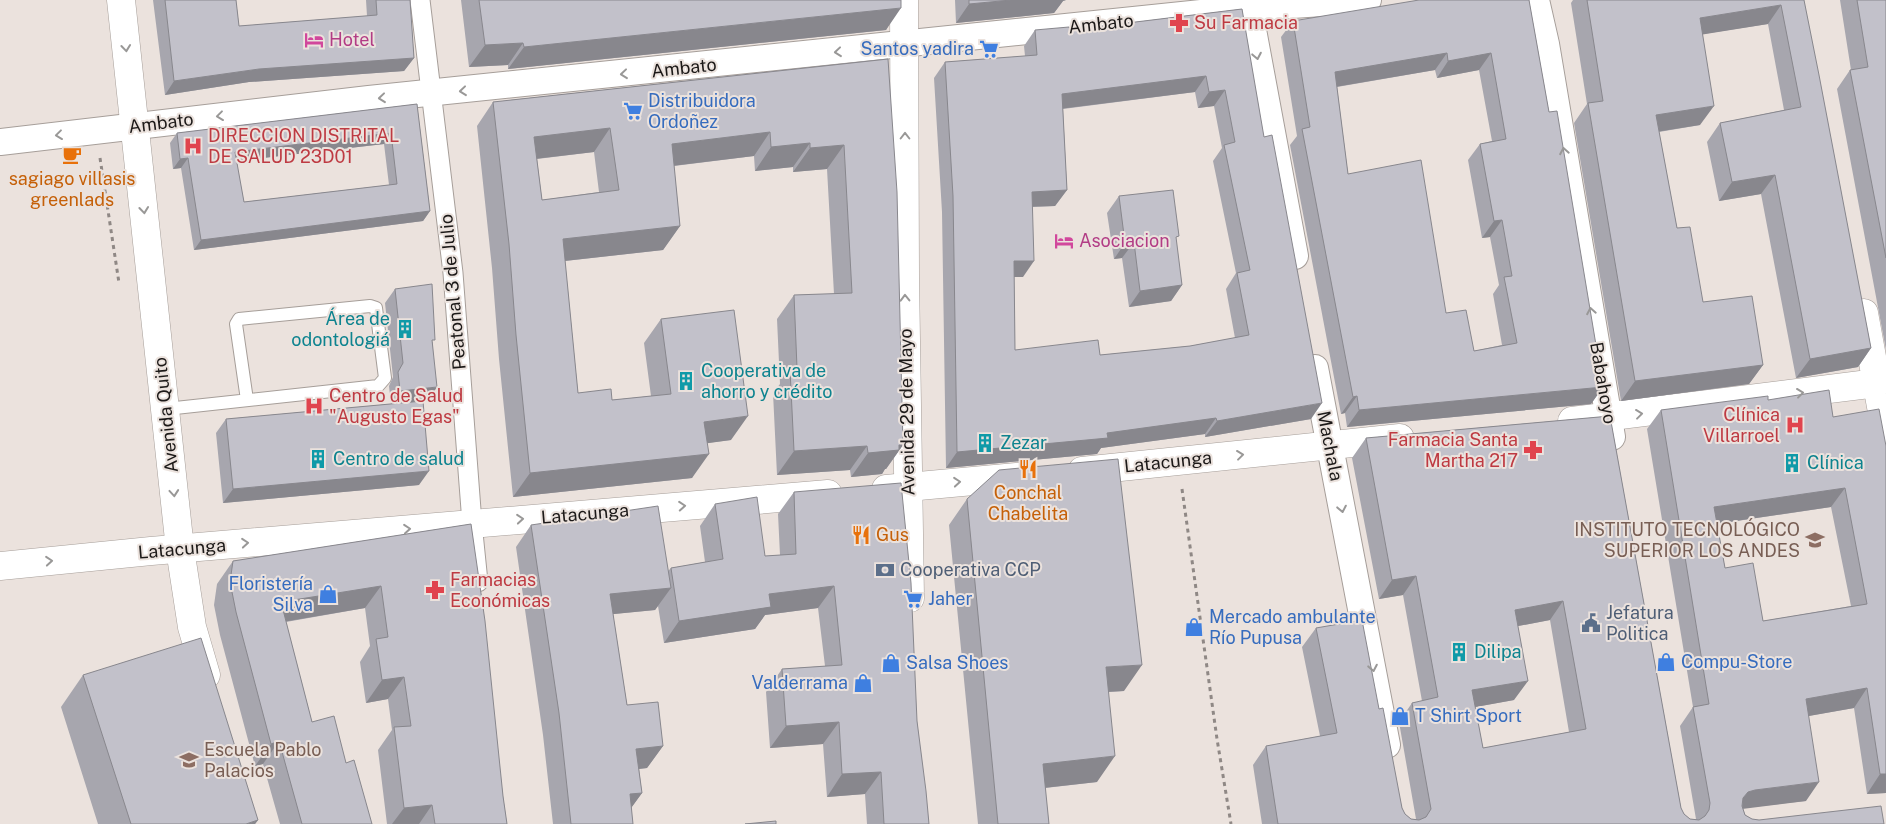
<svg xmlns="http://www.w3.org/2000/svg" width="1886" height="824" viewBox="0 0 1886 824" font-family="'Public Sans',sans-serif">
	<style>
		.lines { fill: none; stroke-linecap: round; stroke-linejoin: round }
		.service-casing { stroke: #a69e99; stroke-width: 14 }
		.pedestrian-casing { stroke: #a69e99; stroke-width: 21 }
		.minor-casing { stroke: #a69e99; stroke-width: 28 }
		.tertiary-casing { stroke: #a69e99; stroke-width: 29 }
		.primary-casing { stroke: #a69e99; stroke-width: 29 }
		.path { stroke: #8f8885; stroke-width: 3; stroke-dasharray: 4 4; stroke-linecap: butt }
		.service { stroke: #fff; stroke-width: 12 }
		.pedestrian { stroke: #fff; stroke-width: 19 }
		.minor { stroke: #fff; stroke-width: 26 }
		.tertiary { stroke: #fff; stroke-width: 28 }
		.primary { stroke: #fff; stroke-width: 28 }
		.wall { fill: #a7a6ae; fill-rule: evenodd }
		.shaded-wall { fill: #88878d }
		.building { fill: #c2c1ca; stroke: #88878d; fill-rule: evenodd }
		.oneway { stroke: #999897 }
		.labels { text-anchor: middle; stroke-width: 4; stroke-linejoin: round; paint-order: stroke }
		.health-label { font-size: 18px; fill: #be3a42; stroke: #ebe2dd; text-anchor: start }
		.street-label { font-size: 18px; fill: #1c1918; stroke: #ebe2dd }
		.hotel-label { font-size: 18px; fill: #b23c85; stroke: #ebe2dd; text-anchor: start }
		.shop-label { font-size: 18px; fill: #366cbe; stroke: #ebe2dd; text-anchor: start }
		.food-label { font-size: 18px; fill: #c56008; stroke: #ebe2dd }
		.culture-label { font-size: 18px; fill: #0d838f; stroke: #ebe2dd; text-anchor: start }
		.education-label { font-size: 18px; fill: #785e54; stroke: #ebe2dd; text-anchor: end }
		.service-label { font-size: 18px; fill: #4e5e75; stroke: #ebe2dd; text-anchor: start }
	</style>
	<rect width="100%" height="100%" fill="#ebe2dd"/>
	<g class="lines">
		<g class="service-casing">
			<path id="service" d="M166,409L378,386L385,378L376,308L370,306L239,319L236,324L247,400"/>
		</g>
		<g class="pedestrian-casing">
			<path id="pedestrian" d="M420,0L453,273L472,523L478,582"/>
		</g>
		<g class="minor-casing">
			<path id="minor" d="M1536,0L1546,44L1612,437
				M1249,8L1295,256
				M0,142L369,99L1249,8L1368,0
				M1315,368L1387,745"/>
		</g>
		<g class="tertiary-casing">
			<path id="tertiary" d="M1864,313L1886,434
				M1572,421L1877,383
				M1082,471L1400,438
				M886,489L1027,476
				M0,566L151,551L828,494"/>
		</g>
		<g class="primary-casing">
			<path id="primary" d="M121,0L180,549L192,627L206,675
				M904,0L905,276L910,598"/>
		</g>
		<path class="path" d="M100,158L119,283
			M1182,489L1217,739L1231,824"/>
		<use href="#service" class="service"/>
		<use href="#pedestrian" class="pedestrian"/>
		<use href="#minor" class="minor"/>
		<use href="#tertiary" class="tertiary"/>
		<use href="#primary" class="primary"/>
	</g>
	<path class="wall" d="M153,0H236L239,26L367,16L366,0H410L414,58L404,71L249,82L165,95Z
		M461,0H901L886,30L508,69V65L469,67Z
		M955,0H1066L1063,1L1054,13L956,23Z
		M1529,0L1549,112L1603,387L1591,404L1347,427L1345,413L1341,414L1290,145L1297,136L1281,37L1293,21ZM1435,70L1437,78L1479,70L1492,141L1480,144L1468,160L1482,238L1490,237L1499,285L1493,294L1502,345L1474,351L1446,313L1348,174L1337,87Z
		M1573,0H1804L1871,348L1858,367L1796,378L1761,194L1719,201L1707,142L1720,123L1784,110L1768,24L1703,34L1700,125L1659,132L1677,228L1703,302L1763,365L1749,384L1621,401L1574,123L1587,104L1571,3Z
		M1840,0H1886V350L1837,89L1850,70H1851Z
		M1242,9L1311,419L1205,437V434L1101,448L1097,454L946,468L942,212L934,78L945,62L1025,56L1024,46L1035,30H1070ZM1195,92L1198,108L1214,106L1222,148L1213,161L1236,273L1226,289L1235,338L1190,346L1100,355L1015,350L1014,277H1023L1032,207L1055,206L1067,190L1063,109Z
		M888,59L903,445L886,469H885L882,474L851,477L850,470L777,475L773,393L780,384L777,319L794,295L834,294L827,169L793,172V167L755,171L754,156L674,166L680,226L663,250L565,261L578,393L612,400L651,396L644,343L661,319L731,440L707,443L692,478L513,497L499,359L492,268L477,126L493,102ZM594,152L599,192L542,200L537,159Z
		M417,104L430,211L423,221L194,250L181,168L173,169L170,143L177,133ZM384,144L389,185L244,202L236,161Z
		M1119,196L1182,285L1171,301L1129,307L1122,258L1114,259L1107,213Z
		M395,289L433,343L428,401L423,402L419,485L223,503L216,433L226,419L391,404L389,386L393,377L385,303Z
		M1768,400L1833,417L1886,446V793L1867,794L1854,708L1808,716L1806,801L1743,808L1745,815L1752,819L1759,820L1884,824H1262L1253,765L1266,746L1320,736L1302,647L1316,628L1379,709L1402,808L1405,814L1411,819H1416L1399,722L1412,703L1422,701L1403,595L1379,599L1352,458L1366,438L1610,416L1681,808L1684,814L1690,819H1696L1680,726L1693,707L1647,429L1661,410ZM1831,507L1851,606L1763,621L1725,568L1717,524ZM1550,620L1569,732L1483,748L1475,707L1514,700L1518,626Z
		M794,492L917,721L929,824H867L865,794L827,797L823,744L770,748L766,692L782,669L825,666L818,608L765,615L755,629L664,643L658,606L655,610L613,614L627,705L663,746L647,768L639,769L642,793L631,808L633,824H553L543,735L516,547L531,525L668,571L671,568L705,562L700,526L715,504L765,556L780,555L778,514Z
		M967,499L1124,691L1108,692L1097,782L1045,788L1049,824H978L949,525Z
		M471,524L503,796L507,824H387L378,750L392,730L388,699L366,703L360,662L370,646L365,608L286,622L312,722L346,763L372,824H280L263,764L255,766L220,635L214,605L217,584L233,561Z
		M83,675L258,820L255,824H98L61,707Z"/>
	<path class="shaded-wall" d="M1011,0H1066L1063,1L1054,13L956,23L969,4Z
		M1781,5L1768,24L1687,37L1700,18Z
		M901,8L886,30L508,69L524,47Z
		M523,43L508,65L469,67L485,45Z
		M1447,53L1435,70L1323,89L1335,72Z
		M1491,53L1479,70L1437,78L1448,61Z
		M414,58L404,71L249,82L165,95L174,81L259,69Z
		M1206,76L1195,92L1051,110L1062,94Z
		M1225,90L1214,106L1198,108L1209,92Z
		M1714,106L1700,125L1643,134L1656,115Z
		M610,128L594,152L517,161L534,137Z
		M770,132L754,156L655,168L672,144Z
		M391,133L384,144L228,162L235,152Z
		M810,143L793,167L755,171L771,147Z
		M844,145L827,169L793,172L810,148Z
		M188,158L181,168L173,169L180,159Z
		M1775,175L1761,194L1719,201L1732,182Z
		M1067,190L1055,206L1021,207L1032,192Z
		M430,211L423,221L194,250L201,240Z
		M1502,220L1490,237L1482,238L1494,221Z
		M680,226L663,250L546,263L563,239Z
		M1134,242L1122,258L1114,259L1125,243Z
		M1014,261H1034L1023,277H1003Z
		M1182,285L1171,301L1129,307L1140,291Z
		M1871,348L1858,367L1796,378L1810,359Z
		M1763,365L1749,384L1621,401L1635,381Z
		M437,387L428,401L391,405L400,391Z
		M1603,387L1591,404L1347,427L1359,410Z
		M1357,396L1345,413L1341,414L1353,397Z
		M1322,403L1311,419L1205,437L1217,421Z
		M748,416L731,440L687,446L704,422Z
		M1216,418L1205,434L1101,448L1097,454L946,468L957,452Z
		M899,445H903L886,469H885L882,474L851,477L868,453Z
		M867,446L850,470L777,475L794,451Z
		M709,454L692,478L513,497L530,473Z
		M429,471L419,485L223,503L233,489Z
		M1845,488L1831,507L1701,526L1714,507Z
		M1416,576L1403,595L1379,599L1392,580Z
		M381,586L365,608L265,625L281,602Z
		M834,586L818,608L765,615L755,629L664,643L679,621L769,594Z
		M671,588L655,610L594,616L610,594Z
		M1563,601L1550,620L1502,629L1515,610Z
		M1142,665L1124,691L1087,693L1106,667Z
		M404,677L388,699L366,703L382,680Z
		M1528,681L1514,700L1459,710L1472,690Z
		M1867,688L1854,708L1792,719L1806,699Z
		M839,722L823,744L770,748L786,726Z
		M279,741L263,764L255,766L271,744Z
		M663,746L647,768L620,771L636,749Z
		M1115,756L1097,782L1025,790L1043,764Z
		M881,772L865,794L827,797L842,774Z
		M1880,774H1886V793L1867,794Z
		M1819,782L1806,801L1742,809L1743,798L1748,792L1755,790Z
		M642,793L626,815L630,794Z
		M432,805L419,824H392L404,808Z
		M258,820L255,824H246Z"/>
	<path class="building" d="M165,0H236L239,26L377,15L376,0H410L414,58L259,69L174,81Z
		M479,0H901V8L524,47L523,43L485,45Z
		M969,0H1011L969,4Z
		M1419,0H1529L1549,112L1557,111L1603,387L1359,410L1357,396L1353,397L1302,129L1310,127L1293,21ZM1447,53L1448,61L1491,53L1506,139L1480,144L1494,221L1502,220L1512,276L1504,277L1517,343L1474,351L1466,310L1446,313L1421,160L1348,174L1335,72Z
		M1587,0H1804L1819,75L1871,348L1810,359L1775,175L1732,182L1720,123L1801,107L1781,5L1700,18L1714,106L1656,115L1677,228L1690,227L1703,302L1752,296L1763,365L1635,381L1588,103L1603,101Z
		M1857,0H1886V258L1850,70L1868,67Z
		M1242,9L1264,137L1272,135L1322,403L1217,421L1216,418L1107,433L1108,438L957,452L953,196L945,62L1037,55L1035,30L1069,27L1070,30ZM1206,76L1209,92L1225,90L1235,142L1224,145L1250,270L1237,273L1249,335L1190,346L1100,355L1098,340L1015,350L1014,261H1034L1032,192L1067,190L1062,94Z
		M888,59L897,192L903,445H899V450L868,453L867,446L794,451L790,369L797,368L794,295L852,293L844,145L810,148V143L771,147L770,132L672,144L680,226L563,239L578,393L611,389L612,400L671,394L661,319L734,310L748,416L704,422L709,454L530,473L516,335L509,244L493,102ZM610,128L619,190L542,200L534,137Z
		M417,104L430,211L201,240L188,158L180,159L177,133ZM391,133L397,184L244,202L235,152Z
		M1173,190L1179,236L1176,237L1182,285L1140,291L1134,242L1125,243L1119,196Z
		M432,284L435,340H432L437,387L400,391L398,372L403,363L395,289Z
		M1829,390L1833,417L1879,409L1886,446V774H1880L1867,688L1806,699L1819,782L1755,790L1748,792L1743,798L1742,806L1745,815L1752,819L1759,820L1881,806L1884,824H1278L1266,746L1337,733L1316,628L1362,620L1379,709L1383,708L1402,808L1405,814L1411,819L1419,820L1426,817L1431,809L1412,703L1438,697L1416,576L1392,580L1366,438L1610,416L1681,808L1684,814L1690,819L1699,820L1705,816L1709,810L1710,803L1693,707L1709,704L1661,410L1768,396V400ZM1845,488L1867,604L1763,621L1753,563L1725,568L1714,507ZM1563,601L1586,729L1483,748L1472,690L1528,681L1515,610Z
		M423,401L429,471L233,489L226,419Z
		M1118,459L1142,665L1106,667L1115,756L1043,764L1049,824H998L967,499L999,470Z
		M901,483L911,583L917,721L926,791L929,824H884L881,772L842,774L839,722L786,726L782,669L842,665L834,586L769,594L771,607L679,621L671,568L723,559L715,504L757,497L765,556L796,554L794,492Z
		M658,506L671,588L610,594L627,705L658,702L663,746L636,749L642,793L630,794L633,824H571L559,713L531,525Z
		M471,524L485,621L503,796L507,824H435L432,805L404,808L394,727L411,726L404,677L382,680L376,639L388,637L381,586L281,602L312,722L334,716L346,763L354,760L372,824H302L279,741L271,744L236,612L230,582L233,561Z
		M201,638L258,820L246,824H131L83,675Z
		M776,821V824H745Z"/>
	<defs><path id="oneway-chevron" d="M-2-3.5L2.5 0L-2 3.5" fill="none" stroke-width="1.6" stroke-linecap="round" stroke-linejoin="round" transform="scale(1.25)"/></defs>
	<g class="oneway">
		<use href="#oneway-chevron" transform="translate(126 48) rotate(84)"/>
		<use href="#oneway-chevron" transform="translate(838 52) rotate(174)"/>
		<use href="#oneway-chevron" transform="translate(1257 56) rotate(79)"/>
		<use href="#oneway-chevron" transform="translate(624 74) rotate(174)"/>
		<use href="#oneway-chevron" transform="translate(463 91) rotate(174)"/>
		<use href="#oneway-chevron" transform="translate(382 98) rotate(174)"/>
		<use href="#oneway-chevron" transform="translate(220 116) rotate(173)"/>
		<use href="#oneway-chevron" transform="translate(59 135) rotate(173)"/>
		<use href="#oneway-chevron" transform="translate(905 136) rotate(-90)"/>
		<use href="#oneway-chevron" transform="translate(1564 151) rotate(-100)"/>
		<use href="#oneway-chevron" transform="translate(144 210) rotate(84)"/>
		<use href="#oneway-chevron" transform="translate(905 298) rotate(-91)"/>
		<use href="#oneway-chevron" transform="translate(1591 311) rotate(-100)"/>
		<use href="#oneway-chevron" transform="translate(1800 393) rotate(-7)"/>
		<use href="#oneway-chevron" transform="translate(1639 414) rotate(-7)"/>
		<use href="#oneway-chevron" transform="translate(1240 455) rotate(-7)"/>
		<use href="#oneway-chevron" transform="translate(957 482) rotate(-5)"/>
		<use href="#oneway-chevron" transform="translate(174 493) rotate(85)"/>
		<use href="#oneway-chevron" transform="translate(682 506) rotate(-4)"/>
		<use href="#oneway-chevron" transform="translate(1342 509) rotate(79)"/>
		<use href="#oneway-chevron" transform="translate(520 519) rotate(-5)"/>
		<use href="#oneway-chevron" transform="translate(407 529) rotate(-5)"/>
		<use href="#oneway-chevron" transform="translate(245 543) rotate(-5)"/>
		<use href="#oneway-chevron" transform="translate(49 561) rotate(-5)"/>
		<use href="#oneway-chevron" transform="translate(1373 668) rotate(79)"/>
	</g>
	<defs>
		<g id="pharmacy-bare" transform="scale(1.5)"><path d="M-2-6h4v4h4v4h-4v4h-4v-4h-4v-4h4Z" fill="#e0444e" stroke="#ebe2dd" stroke-width="2.5" paint-order="stroke"/></g>
		<g id="hotel-bare" transform="scale(1.5)"><path d="M-6-4.5h1.5V1H6V5H4.5V3h-9V5H-6ZM-4 0a1.8 1.8 0 1 1 3.6 0ZM.5 0V-2.5h3Q6-2.5 6 0Z" fill="#d1479c" stroke="#ebe2dd" stroke-width="2.5" paint-order="stroke"/></g>
		<g id="supermarket-bare" transform="scale(1.5)"><path d="M-6-5.5h2.5l.6 2H6L4.5 2H-2.5L-4.4-4H-6ZM-1.5 3.2a1.3 1.3 0 1 0 .1 0ZM3 3.2a1.3 1.3 0 1 0 .1 0Z" fill="#3f7fe0" stroke="#ebe2dd" stroke-width="2.5" paint-order="stroke"/></g>
		<g id="hospital-bare" transform="scale(1.5)"><path d="M-5-5h3v3.5h4V-5h3V5h-3V1.5h-4V5h-3Z" fill="#e0444e" stroke="#ebe2dd" stroke-width="2.5" paint-order="stroke"/></g>
		<g id="cafe-bare" transform="scale(1.5)"><path d="M-5.5-4.5H6V0H3Q3 3.5 0 3.5H-2.5Q-5.5 3.5-5.5 0ZM3-3.2v2h1.7v-2ZM-6 4.5H4V6H-6Z" fill="#e8710a" stroke="#ebe2dd" stroke-width="2.5" paint-order="stroke"/></g>
		<g id="building-bare" transform="scale(1.5)"><path d="M-4-6H4V6H1V3H-1V6H-4ZM-2.5-4.3h1.7v1.8h-1.7ZM.8-4.3h1.7v1.8H.8ZM-2.5-1h1.7V.8h-1.7ZM.8-1h1.7V.8H.8Z" fill="#0f9aa8" stroke="#ebe2dd" stroke-width="2.5" paint-order="stroke"/></g>
		<g id="restaurant-bare" transform="scale(1.5)"><path d="M-5-6h1v4h1v-4h1v4h1v-4h1v5L-1.5 .5V6h-2V.5L-5-1ZM5-6V6H3V1.5H1.5Q1.5-4 5-6Z" fill="#e8710a" stroke="#ebe2dd" stroke-width="2.5" paint-order="stroke"/></g>
		<g id="university-bare" transform="scale(1.5)"><path d="M0-5L7-2L0 1L-7-2ZM-4 1L0 2.5L4 1V4Q0 6-4 4Z" fill="#8d6e63" stroke="#ebe2dd" stroke-width="2.5" paint-order="stroke"/></g>
		<g id="bank-bare" transform="scale(1.5)"><path d="M-6-4H6V4H-6ZM0-2.3a2.3 2.3 0 1 0 0 4.6a2.3 2.3 0 1 0 0-4.6Z" fill="#5c6f8a" stroke="#ebe2dd" stroke-width="2.5" paint-order="stroke"/></g>
		<g id="shop-bare" transform="scale(1.5)"><path d="M-5-2.5h2.3a2.7 3.5 0 0 1 5.4 0H5L5.5 6h-11ZM-1.5-2.5h3a1.5 2.3 0 0 0-3 0Z" fill="#3f7fe0" stroke="#ebe2dd" stroke-width="2.5" paint-order="stroke"/></g>
		<g id="civic-bare" transform="scale(1.5)"><path d="M-.6-6.5H3V-4.5H.6V-3L4-1V1h2V6H-6V1h2V-1L-.6-3ZM-1.2 2.5V6h2.4V2.5Z" fill="#5c6f8a" stroke="#ebe2dd" stroke-width="2.5" paint-order="stroke"/></g>
		<g id="school-bare" transform="scale(1.5)"><path d="M0-5L7-2L0 1L-7-2ZM-4 1L0 2.5L4 1V4Q0 6-4 4Z" fill="#8d6e63" stroke="#ebe2dd" stroke-width="2.5" paint-order="stroke"/></g>
	</defs>
	<g fill-rule="evenodd">
		<use href="#pharmacy-bare" x="1179" y="23"/>
		<use href="#hotel-bare" x="314" y="40"/>
		<use href="#supermarket-bare" x="989" y="49"/>
		<use href="#supermarket-bare" x="633" y="111"/>
		<use href="#hospital-bare" x="193" y="146"/>
		<use href="#cafe-bare" x="72" y="155"/>
		<use href="#hotel-bare" x="1064" y="241"/>
		<use href="#building-bare" x="405" y="329"/>
		<use href="#building-bare" x="686" y="381"/>
		<use href="#hospital-bare" x="314" y="406"/>
		<use href="#hospital-bare" x="1795" y="425"/>
		<use href="#building-bare" x="985" y="443"/>
		<use href="#pharmacy-bare" x="1533" y="450"/>
		<use href="#building-bare" x="318" y="459"/>
		<use href="#building-bare" x="1792" y="463"/>
		<use href="#restaurant-bare" x="1028" y="469"/>
		<use href="#restaurant-bare" x="861" y="535"/>
		<use href="#university-bare" x="1815" y="540"/>
		<use href="#bank-bare" x="885" y="570"/>
		<use href="#pharmacy-bare" x="435" y="590"/>
		<use href="#shop-bare" x="328" y="594"/>
		<use href="#supermarket-bare" x="913" y="599"/>
		<use href="#civic-bare" x="1591" y="623"/>
		<use href="#shop-bare" x="1194" y="627"/>
		<use href="#building-bare" x="1459" y="652"/>
		<use href="#shop-bare" x="1666" y="662"/>
		<use href="#shop-bare" x="891" y="663"/>
		<use href="#shop-bare" x="863" y="683"/>
		<use href="#shop-bare" x="1400" y="716"/>
		<use href="#school-bare" x="189" y="760"/>
	</g>
	<g class="labels">
		<g class="health-label">
			<text x="1194" y="29">Su Farmacia</text>
			<text x="208" y="142">DIRECCION DISTRITAL<tspan x="208" dy="21">DE SALUD 23D01</tspan></text>
			<text x="329" y="402">Centro de Salud<tspan x="329" dy="21">"Augusto Egas"</tspan></text>
			<text x="1780" y="421" text-anchor="end">Clínica<tspan x="1780" dy="21">Villarroel</tspan></text>
			<text x="1518" y="446" text-anchor="end">Farmacia Santa<tspan x="1518" dy="21">Martha 217</tspan></text>
			<text x="450" y="586">Farmacias<tspan x="450" dy="21">Económicas</tspan></text>
		</g>
		<g class="street-label">
			<text transform="translate(1101 24) rotate(-6)" y="6">Ambato</text>
			<text transform="translate(684 68) rotate(-6)" y="6">Ambato</text>
			<text transform="translate(161 123) rotate(-7)" y="6">Ambato</text>
			<text transform="translate(453 292) rotate(-95)" y="6">Peatonal 3 de Julio</text>
			<text transform="translate(1603 383) rotate(80)" y="6">Babahoyo</text>
			<text transform="translate(907 412) rotate(-91)" y="6">Avenida 29 de Mayo</text>
			<text transform="translate(166 415) rotate(-96)" y="6">Avenida Quito</text>
			<text transform="translate(1330 446) rotate(79)" y="6">Machala</text>
			<text transform="translate(1168 462) rotate(-6)" y="6">Latacunga</text>
			<text transform="translate(585 514) rotate(-5)" y="6">Latacunga</text>
			<text transform="translate(182 549) rotate(-5)" y="6">Latacunga</text>
		</g>
		<g class="hotel-label">
			<text x="329" y="46">Hotel</text>
			<text x="1079" y="247">Asociacion</text>
		</g>
		<g class="shop-label">
			<text x="974" y="55" text-anchor="end">Santos yadira</text>
			<text x="648" y="107">Distribuidora<tspan x="648" dy="21">Ordoñez</tspan></text>
			<text x="313" y="590" text-anchor="end">Floristería<tspan x="313" dy="21">Silva</tspan></text>
			<text x="928" y="605">Jaher</text>
			<text x="1209" y="623">Mercado ambulante<tspan x="1209" dy="21">Río Pupusa</tspan></text>
			<text x="1681" y="668">Compu-Store</text>
			<text x="906" y="669">Salsa Shoes</text>
			<text x="848" y="689" text-anchor="end">Valderrama</text>
			<text x="1415" y="722">T Shirt Sport</text>
		</g>
		<g class="food-label">
			<text x="72" y="185">sagiago villasis<tspan x="72" dy="21">greenlads</tspan></text>
			<text x="1028" y="499">Conchal<tspan x="1028" dy="21">Chabelita</tspan></text>
			<text x="876" y="541" text-anchor="start">Gus</text>
		</g>
		<g class="culture-label">
			<text x="390" y="325" text-anchor="end">Área de<tspan x="390" dy="21">odontologiá</tspan></text>
			<text x="701" y="377">Cooperativa de<tspan x="701" dy="21">ahorro y crédito</tspan></text>
			<text x="1000" y="449">Zezar</text>
			<text x="333" y="465">Centro de salud</text>
			<text x="1807" y="469">Clínica</text>
			<text x="1474" y="658">Dilipa</text>
		</g>
		<g class="education-label">
			<text x="1800" y="536">INSTITUTO TECNOLÓGICO<tspan x="1800" dy="21">SUPERIOR LOS ANDES</tspan></text>
			<text x="204" y="756" text-anchor="start">Escuela Pablo<tspan x="204" dy="21">Palacios</tspan></text>
		</g>
		<g class="service-label">
			<text x="900" y="576">Cooperativa CCP</text>
			<text x="1606" y="619">Jefatura<tspan x="1606" dy="21">Politica</tspan></text>
		</g>
	</g>
</svg>
